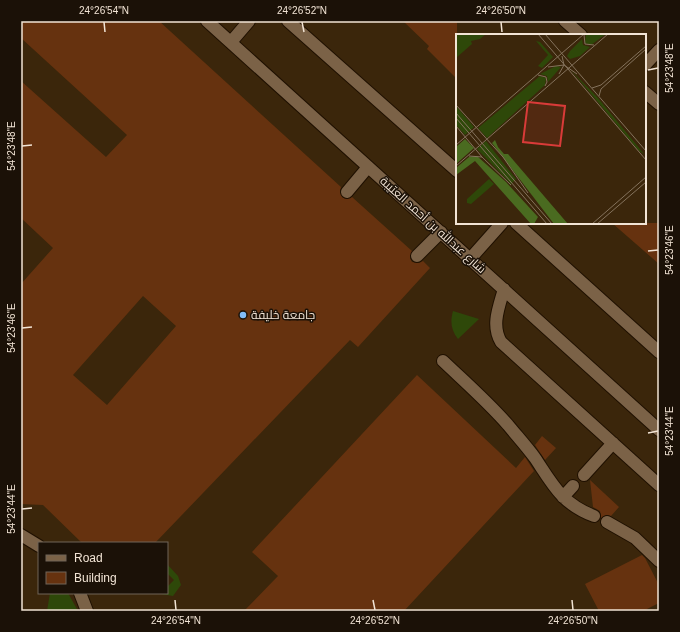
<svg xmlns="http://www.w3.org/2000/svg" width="680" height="632" viewBox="0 0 680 632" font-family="Arial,Cairo,sans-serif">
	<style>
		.green { fill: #2e4809 }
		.building { fill: #66320f; fill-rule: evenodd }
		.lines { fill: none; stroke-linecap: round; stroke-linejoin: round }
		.minor-casing { stroke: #1f1000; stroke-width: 14 }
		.minor { stroke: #7b6247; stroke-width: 12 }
		.ticks { fill: none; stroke: #f2e4d5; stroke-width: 1.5 }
		.poi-dot { fill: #81bdfa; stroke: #1b1107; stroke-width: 1.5 }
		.labels { text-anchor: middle; stroke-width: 3; stroke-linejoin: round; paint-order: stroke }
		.street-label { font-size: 12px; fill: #f2e4d5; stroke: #1b1107 }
		.poi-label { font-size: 12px; fill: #f2e4d5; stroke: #1b1107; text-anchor: start }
		.inset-road { fill: none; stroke: #84725c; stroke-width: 1 }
		.view { fill: #d93b39; fill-opacity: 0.15; stroke: #d93b39; stroke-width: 2 }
		.inset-edge { fill: none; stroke: #f2e4d5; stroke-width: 2 }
		.neatline { fill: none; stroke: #f2e4d5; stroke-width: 1.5 }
		.ticks-label { font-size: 10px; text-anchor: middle; fill: #f2e4d5 }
	</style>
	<rect width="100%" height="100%" fill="#3b260b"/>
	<path class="green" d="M453,311L479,319L458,339C451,330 450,322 453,311Z
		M167,564L178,576L181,585L173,596L161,594L167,593V587L174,580L167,573Z
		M50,593H68L78,611H47Z"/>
	<path class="building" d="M21,21H159L341,187L340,191L342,197L346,199L352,197L412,251L410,258L412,262L419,263L423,261L430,268L358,347L350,340L155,543H82L43,505L21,504V284L53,248L21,218V81L106,157L127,135L21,38ZM143,296L176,326L107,405L73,375Z
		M403,21H457V79L427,49L429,46Z
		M612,223H659V264Z
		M417,375L516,468L525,457L534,471L404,611H244L278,576L252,552Z
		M542,436L556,448L545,460L535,445Z
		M590,480L619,507L611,516L607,515L601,518L600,511L593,507Z
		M642,555L645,558L659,585V603L643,611H599L585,584Z"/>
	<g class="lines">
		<g class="minor-casing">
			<path id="minor" d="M207,21L659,430
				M288,21L457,171
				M565,21L581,35
				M231,42L249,21
				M645,65L659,50
				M645,92L659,104
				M347,192L368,167
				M516,223L659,352
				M417,256L441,232
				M470,259L502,223
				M504,289C499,307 491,325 501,342L659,485
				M443,361C465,382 488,402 508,425C517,436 527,447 535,458C553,485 562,504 594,516
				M584,475L613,443
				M563,497L573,486
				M607,522L635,538L659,561
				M21,535L39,546
				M80,593L87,611"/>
		</g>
		<use href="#minor" class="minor"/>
	</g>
	<path class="ticks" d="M104,22L105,32M302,22L304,32M501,22L502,32M648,70L658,68M22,146L32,145M648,251L658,250M22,328L32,327M648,433L658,431M22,509L32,508M175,600L176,610M373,600L375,610M572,600L573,610"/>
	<circle class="poi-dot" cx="243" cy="315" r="4"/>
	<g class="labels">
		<g class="street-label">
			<text transform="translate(433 225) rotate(42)" y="4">شارع عبدالله بن أحمد العتيبة</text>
		</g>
		<g class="poi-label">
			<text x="251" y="319">جامعة خليفة</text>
		</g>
	</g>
	<g transform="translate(456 34)">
		<rect width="190" height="190" fill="#3b260b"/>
		<path d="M0,0H30L24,5L15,7L16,10L0,24ZM130,0H150L135,11L129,9ZM126,5L127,11L134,13L124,22L114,25L111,22L114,17ZM80,7L84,8L97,23L86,34L82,32L92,21ZM100,32L105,33L92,48L91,42L84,40ZM114,35L142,64L188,120L183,117ZM84,42L90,44L89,51L31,104L22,94ZM0,72L18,93L9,101L0,91ZM30,107L60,145L55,150L21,115ZM33,145L38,150L15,170L11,169V165Z" fill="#2e4809"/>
		<path d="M9,105L18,114L0,130V113ZM39,106L42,113L48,120H52L112,190H98L36,109ZM21,122L50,148L82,183L78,190H75L19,127L0,141V134L13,123Z" fill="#4a6b20"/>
		<path class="inset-road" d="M82,0L190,126M89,0L190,117M128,1L129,10L138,11M92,33L108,31L121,40M103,40L108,31L106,22M82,41L90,43L91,48L89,52M136,54L145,51L190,12M143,62L145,55L190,15M0,71L47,123L72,159M0,79L96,190M0,84L91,190M0,92L26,123L55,151M0,111L128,0M13,122L26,123M0,132L152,0M136,190L190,143M141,190L190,148"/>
		<path class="view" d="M72,68L109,72L104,112L67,108Z"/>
		<rect width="190" height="190" class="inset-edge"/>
	</g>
	<rect width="680" height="632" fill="none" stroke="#1b1107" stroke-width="44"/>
	<rect x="38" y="542" width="130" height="52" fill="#1b1107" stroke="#716559"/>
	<rect x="46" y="555" width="20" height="6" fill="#7b6247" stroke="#716559"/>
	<text x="74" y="562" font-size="12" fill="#f2e4d5">Road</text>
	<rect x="46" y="572" width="20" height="12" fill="#66320f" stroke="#716559"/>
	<text x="74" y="582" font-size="12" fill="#f2e4d5">Building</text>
	<rect x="22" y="22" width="636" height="588" class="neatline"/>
	<g class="ticks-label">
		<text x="104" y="14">24°26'54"N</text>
		<text x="302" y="14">24°26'52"N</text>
		<text x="501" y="14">24°26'50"N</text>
		<text transform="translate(669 68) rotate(-90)" y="4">54°23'48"E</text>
		<text transform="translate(11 146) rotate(-90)" y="4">54°23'48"E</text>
		<text transform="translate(669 250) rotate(-90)" y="4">54°23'46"E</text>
		<text transform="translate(11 328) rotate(-90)" y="4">54°23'46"E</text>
		<text transform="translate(669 431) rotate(-90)" y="4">54°23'44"E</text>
		<text transform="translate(11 509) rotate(-90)" y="4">54°23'44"E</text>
		<text x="176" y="624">24°26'54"N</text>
		<text x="375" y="624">24°26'52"N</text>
		<text x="573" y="624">24°26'50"N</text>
	</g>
</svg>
